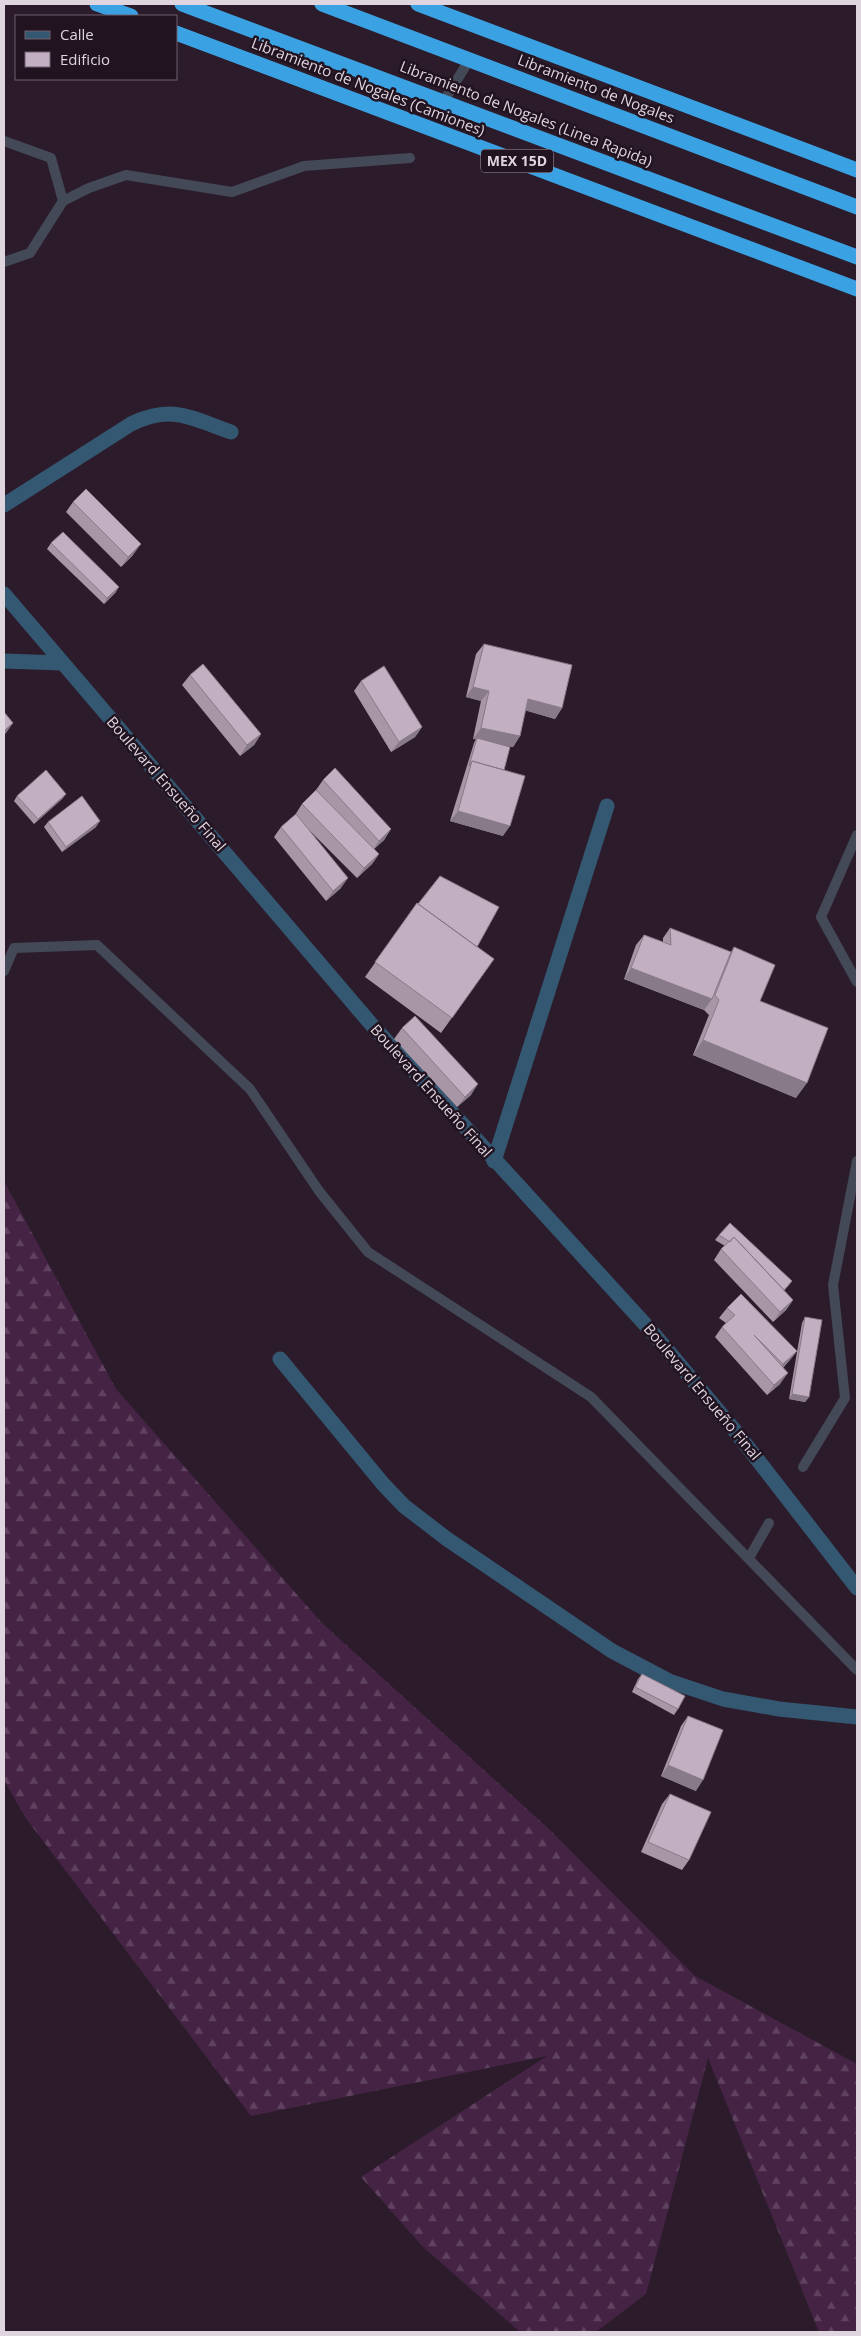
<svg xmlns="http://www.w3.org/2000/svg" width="861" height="2336" viewBox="0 0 861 2336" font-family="'Open Sans',sans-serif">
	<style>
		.forest { fill: url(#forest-firs) }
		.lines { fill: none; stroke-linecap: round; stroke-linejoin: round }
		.stream { stroke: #434957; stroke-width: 10 }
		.minor { stroke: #345872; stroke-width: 15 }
		.highway { stroke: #3aa2e2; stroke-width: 15 }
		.wall { fill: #a896a7 }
		.shaded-wall { fill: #887a88 }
		.building { fill: #c3afc2; stroke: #887a88 }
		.labels { text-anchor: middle; stroke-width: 5; stroke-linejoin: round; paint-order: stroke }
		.shield { fill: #221321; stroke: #a69ba6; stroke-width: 1 }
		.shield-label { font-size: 14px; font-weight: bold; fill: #dfd5df }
		.street-label { font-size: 15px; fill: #dfd5df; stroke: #221321 }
	</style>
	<defs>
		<pattern id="forest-firs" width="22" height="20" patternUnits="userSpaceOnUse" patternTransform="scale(1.25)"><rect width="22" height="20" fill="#442344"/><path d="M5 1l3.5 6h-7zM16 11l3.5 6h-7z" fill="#5f425f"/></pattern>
	</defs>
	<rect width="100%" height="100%" fill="#2c1c2b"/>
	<path class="forest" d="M4,1181L116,1389L322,1623L550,1830L695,1976L857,2064V2332H819L708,2058L646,2294L596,2332H520L422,2246L361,2177L547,2056L251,2116L25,1817L4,1780Z"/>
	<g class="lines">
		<path class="stream" d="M447,96L468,62
			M4,141L51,158L63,201L30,253L4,262
			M63,201L89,188L126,175L232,192L304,166L410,158
			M857,835L821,917L857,982
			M4,971L14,948L97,945L250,1089L319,1191L368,1252L591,1397L857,1670
			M803,1467L845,1398L833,1285L857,1161
			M749,1558L769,1523"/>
		<path class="minor" d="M4,505L131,424C172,404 191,418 231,432
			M4,594L371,1024L653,1333L736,1432L857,1588
			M4,661L62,663
			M494,1161L607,806
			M280,1359L383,1484L404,1506L447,1539L612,1651L669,1681L723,1699L779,1709L857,1717"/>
		<path class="highway" d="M97,4L131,16
			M182,4L857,257
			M322,4L857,207
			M418,4L857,170
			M176,33L857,289"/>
	</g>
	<path class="wall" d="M73,502L133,555L121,567L66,512Z
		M51,543L116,592L104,604L47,549Z
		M484,644L562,708L555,719L525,710L520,736L513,747L501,744L504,770L503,836L450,821L474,743L476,739H473L481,701L466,697L476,654Z
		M190,675L261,734L254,745L240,756L182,685Z
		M361,681L422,727L415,737L391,752L354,691Z
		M323,780L391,829L384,840L374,849L379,854L372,864L357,878L309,830L341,888L326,901L274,837L281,827L295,815L302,804L316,790Z
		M66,794L62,799L34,824L14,801L17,796Z
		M48,822L96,827L62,852L44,827Z
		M417,903L494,959L441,1033L365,977Z
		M670,928L731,952L734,947L760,1001L796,1098L693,1055L709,1015L704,1010L624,979L636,945L644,935L663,942V938Z
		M402,1028L471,1095L457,1107L394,1039Z
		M719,1235L792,1281L784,1291L793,1300L786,1310L773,1322L714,1260L721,1249L725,1246L715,1240Z
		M727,1308L797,1351L789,1361L783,1368L780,1384L767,1395L715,1337L722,1327L726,1323L719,1318Z
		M805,1317L809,1397L805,1402L789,1399L802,1323Z
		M642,1674L678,1709L674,1715L632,1692L638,1679Z
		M688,1716L696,1791L661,1776L681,1726Z
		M670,1794L689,1860L682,1870L641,1852L662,1804Z"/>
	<path class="shaded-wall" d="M141,544L133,555L121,567L128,557Z
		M119,587L116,592L104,604L107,598Z
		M473,687L489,691L481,701L466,697Z
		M528,699L562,708L555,719L520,709Z
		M13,723L6,733L4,735V731Z
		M422,727L415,737L391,752L399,742Z
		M481,728L520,736L513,747L473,739Z
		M261,734L254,745L240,756L247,745Z
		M66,794L62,799L34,824L38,819Z
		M458,811L510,826L503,836L450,821Z
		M100,821L96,827L62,852L66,847Z
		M391,829L384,840L372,851L379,841Z
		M379,854L372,864L357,878L364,868Z
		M348,878L341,888L326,901L333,891Z
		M631,968L712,999L704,1010L624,979Z
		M703,1040L807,1083L796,1098L693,1055Z
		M478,1084L471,1095L457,1107L465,1097Z
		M793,1300L786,1310L773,1322L780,1312Z
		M797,1351L789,1361L776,1375L783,1364Z
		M788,1373L780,1384L767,1395L774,1385Z
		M792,1394L809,1397L805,1402L789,1399Z
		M668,1765L703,1780L696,1791L661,1776Z"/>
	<path class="building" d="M86,489L141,544L128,557L73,502Z
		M63,532L119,587L107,598L51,543Z
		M484,644L572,665L562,708L528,699L520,736L481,728L489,691L473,687Z
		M203,664L261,734L247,745L190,675Z
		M384,666L422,727L399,742L361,681Z
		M4,712L13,723L4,731Z
		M477,738L510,747L504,770L472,761L469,766Z
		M472,761L525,776L510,826L458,811Z
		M335,768L391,829L379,841L323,780Z
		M46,770L66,794L38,819L17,796Z
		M316,790L379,854L364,868L302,804Z
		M82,796L100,821L66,847L48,822Z
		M296,814L348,878L333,891L281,827Z
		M440,876L499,907L477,947L418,904Z
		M417,903L494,959L452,1018L375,962Z
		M670,928L731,952L712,999L631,968L644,935L671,945Z
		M734,947L775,965L760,1001L828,1028L807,1083L703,1040L719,1000L715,995Z
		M415,1016L478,1084L465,1097L402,1028Z
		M730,1223L792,1281L784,1290L734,1237L730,1242L719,1235Z
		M734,1237L793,1300L780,1312L721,1249Z
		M741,1294L797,1351L783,1364L754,1335L788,1373L774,1385L722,1327L735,1315L727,1308Z
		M805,1317L822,1320L809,1397L792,1394Z
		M642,1674L685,1696L678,1709L635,1687Z
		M688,1716L723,1730L703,1780L668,1765Z
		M670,1794L711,1812L689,1860L648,1842Z"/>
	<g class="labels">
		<rect class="shield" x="481" y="149.5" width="72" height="23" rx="4"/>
		<g class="shield-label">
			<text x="517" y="166">MEX 15D</text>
		</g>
		<g class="street-label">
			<text transform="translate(368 87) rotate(21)" y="5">Libramiento de Nogales (Camiones)</text>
			<text transform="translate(596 89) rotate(21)" y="5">Libramiento de Nogales</text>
			<text transform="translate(526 114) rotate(21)" y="5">Libramiento de Nogales (Linea Rapida)</text>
			<text transform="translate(166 784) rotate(49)" y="5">Boulevard Ensueño Final</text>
			<text transform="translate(431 1091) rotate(48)" y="5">Boulevard Ensueño Final</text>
			<text transform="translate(702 1392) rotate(50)" y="5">Boulevard Ensueño Final</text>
		</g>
	</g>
	<rect width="861" height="2336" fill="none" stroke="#dfd5df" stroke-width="10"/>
	<rect x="15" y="15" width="162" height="65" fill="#221321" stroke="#6e616d"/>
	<rect x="25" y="31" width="25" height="8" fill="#345872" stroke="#6e616d"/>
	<text x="60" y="40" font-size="15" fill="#dfd5df">Calle</text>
	<rect x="25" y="52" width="25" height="15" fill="#c3afc2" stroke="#6e616d"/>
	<text x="60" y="65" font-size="15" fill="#dfd5df">Edificio</text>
</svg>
